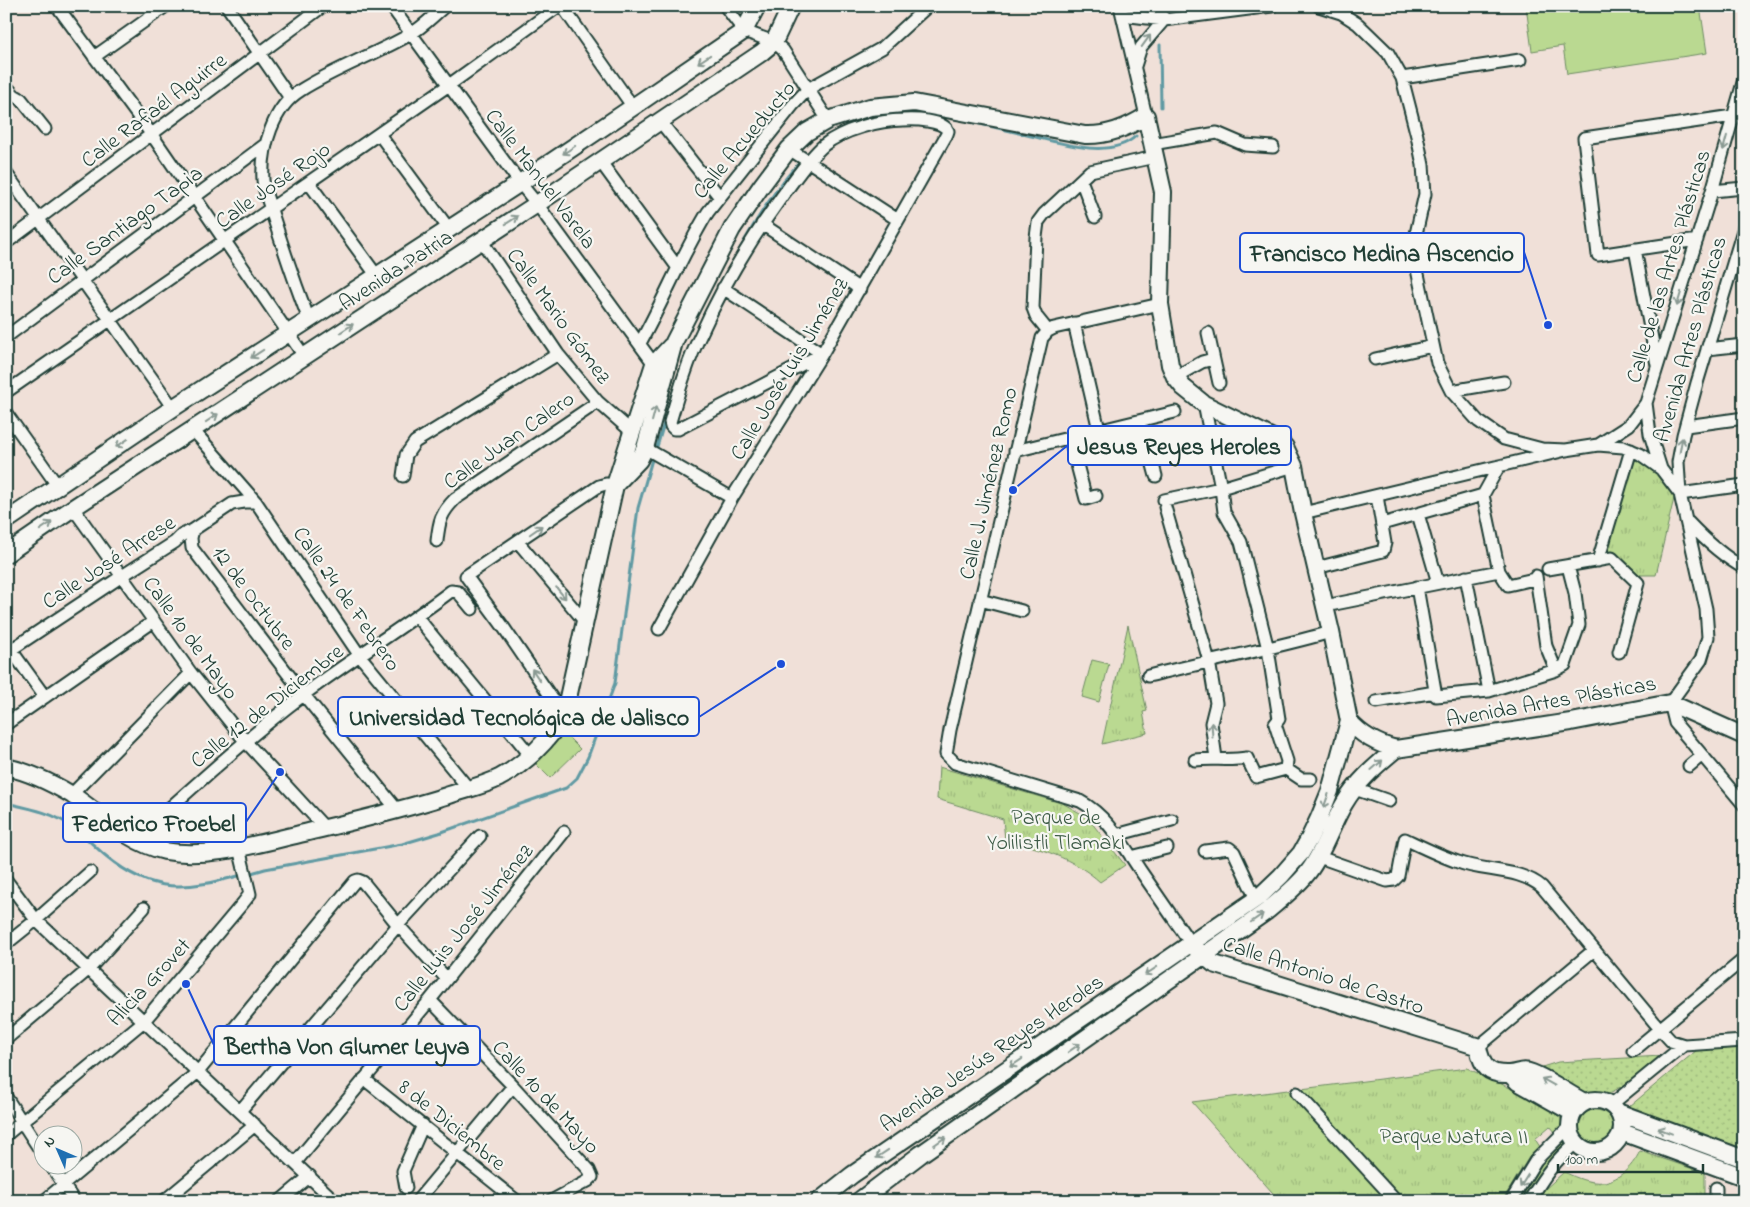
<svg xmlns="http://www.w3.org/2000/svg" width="1750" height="1207" viewBox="0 0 1750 1207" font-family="'Indie Flower',sans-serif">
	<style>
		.grass { fill: url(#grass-dots); stroke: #6c8b62 }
		.park { fill: url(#park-tufts); stroke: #6c8b62 }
		.pitch { fill: #bad991; stroke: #6c8b62 }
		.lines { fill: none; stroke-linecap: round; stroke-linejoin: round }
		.stream { stroke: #619aa3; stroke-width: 3 }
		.street-casing { stroke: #1f3d34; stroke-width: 15 }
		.secondary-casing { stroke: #1f3d34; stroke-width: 20 }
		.street { stroke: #f6f6f2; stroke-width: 11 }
		.secondary { stroke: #f6f6f2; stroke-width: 16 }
		.oneway { stroke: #8a9a93 }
		.labels { text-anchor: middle; stroke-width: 4.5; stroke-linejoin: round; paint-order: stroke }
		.street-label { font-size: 22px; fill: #1f3d34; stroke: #f6f6f2 }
		.park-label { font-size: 22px; fill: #3e5c47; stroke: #f6f6f2 }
		.leader { fill: none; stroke: #1d4ed8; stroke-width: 2 }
		.callout-dot { fill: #1d4ed8; stroke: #f6f6f2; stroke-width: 2 }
		.callout { fill: #f6f6f2; stroke: #1d4ed8; stroke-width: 2 }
		.callout-label { font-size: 24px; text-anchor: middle; font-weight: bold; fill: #1f3d34 }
	</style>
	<defs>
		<pattern id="grass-dots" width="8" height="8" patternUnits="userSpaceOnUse" patternTransform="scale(1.25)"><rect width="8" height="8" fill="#bad991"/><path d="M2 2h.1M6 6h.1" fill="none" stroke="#9fbb7e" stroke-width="1.8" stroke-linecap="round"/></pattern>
		<pattern id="park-tufts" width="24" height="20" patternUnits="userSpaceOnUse" patternTransform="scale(1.25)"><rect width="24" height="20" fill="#bad991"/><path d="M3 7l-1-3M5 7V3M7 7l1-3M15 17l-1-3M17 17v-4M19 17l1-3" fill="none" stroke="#9fbb7e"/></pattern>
	</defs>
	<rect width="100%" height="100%" fill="#f0e0d8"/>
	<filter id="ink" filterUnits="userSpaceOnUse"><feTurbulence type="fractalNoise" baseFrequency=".02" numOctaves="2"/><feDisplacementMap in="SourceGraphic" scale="10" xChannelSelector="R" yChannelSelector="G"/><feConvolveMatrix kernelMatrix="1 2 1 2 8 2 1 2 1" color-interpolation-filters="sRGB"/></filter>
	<g filter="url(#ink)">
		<path class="grass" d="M1744,1048V1151L1624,1111L1697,1050Z
			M1661,1056C1639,1073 1614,1100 1584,1097L1539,1068L1558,1062Z"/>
		<path class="park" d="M1632,457C1652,465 1662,478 1675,494L1656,575H1640L1613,556L1602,555Z
			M1128,625L1147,711L1143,712L1147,733L1102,744Z
			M939,767L1064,804L1087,817L1125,865L1100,882C1075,859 1038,847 1005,840L1003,819L937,799Z
			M1467,1068C1486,1078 1557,1106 1564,1123L1556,1133L1550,1126L1535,1139L1540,1147L1529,1157L1502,1201H1403L1301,1089Z
			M1288,1090L1389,1201H1280L1192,1102Z
			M1575 1130a20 20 0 1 1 40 0a20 20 0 1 1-40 0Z
			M1565,1140L1569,1142L1545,1166L1523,1201H1517L1540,1163Z
			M1640,1151L1705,1173V1201H1538L1544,1190L1564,1172C1573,1176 1583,1181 1594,1182C1615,1185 1632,1168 1640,1151Z"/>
		<path class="pitch" d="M1526,6H1700L1707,53L1567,74L1563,46L1532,51Z
			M1092,660L1109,664L1099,702L1082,697Z
			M564,733L580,749L550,778L534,762Z"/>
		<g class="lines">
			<path class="stream" d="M1160,45L1161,107
				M879,117L891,113L930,114
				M970,122C990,126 1011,131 1031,136C1062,143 1110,160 1136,136
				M737,254C755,222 775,188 801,161
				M656,450L665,420
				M6,803C28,808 52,812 71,826C83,834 94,846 106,856C153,895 186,890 242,875
				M248,874L265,869L402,844L439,833L566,788L577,778L588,757L615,683L638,508L653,456"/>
			<g class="street-casing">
				<path id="street" d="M57,6L152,135L304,356
					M227,6L290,98
					M391,6L520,183L537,204L654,364L661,367
					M562,6L633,107
					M725,6L744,31L774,42L783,50L828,120
					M1120,6L1146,116
					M1159,6L1164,20
					M1319,6L1341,13L1358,24L1388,53L1402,78L1417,136L1423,165L1425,194L1416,234L1415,260L1437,363L1451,391L1478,421L1504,439L1542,449L1566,450
					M1122,15L1164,20L1272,6
					M94,57L166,6
					M1135,66L1141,47L1164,20
					M1402,78L1520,60
					M6,86L14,95L21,99L45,129
					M660,121L719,196
					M379,134L449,229
					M1152,144L1217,133L1245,145L1273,147
					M789,149L898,220
					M600,161L678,268
					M6,173L173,408
					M1081,180L1095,217
					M309,183L377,276
					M1712,191L1744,188
					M762,224L860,289
					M1744,227L1697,383L1683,435L1678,462L1680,494L1706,609L1708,637L1701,660L1670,703L1675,723L1744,805
					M481,240L558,354L598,402L631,431
					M1697,240L1598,255L1584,138L1733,116
					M6,243L323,6
					M1635,249L1657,365
					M1160,304L1054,328L1048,331L1042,338L950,730L946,754L955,763L1080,801C1108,816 1123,845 1140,870C1157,895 1174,919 1191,944
					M309,320C296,286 284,251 273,216C270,205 264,192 263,180C261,148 273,107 301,90C336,68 374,55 409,35C422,28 434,15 445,6
					M1074,323L1099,430
					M1048,331L1036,316L1033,308L1036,237L1038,222L1044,214L1090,171L1155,157
					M1208,333L1219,383
					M6,337L266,144
					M640,343C664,300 682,254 708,212L793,105L808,89L882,48L928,6
					M1707,349L1744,345
					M1375,359L1433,346
					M1175,377L1202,362L1213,359
					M1451,391L1504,382
					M6,392L449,85L559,6
					M1646,403L1650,434L1661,469
					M1204,404L1221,488L1224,512L1241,542L1268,649L1279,719L1275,724L1287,761L1286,769
					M6,413L57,485
					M1141,421L1156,476
					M1686,426L1744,418
					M193,430L256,502L360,656L469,789
					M1070,438L1086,499L1096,496
					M1598,445L1629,425L1646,403L1712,191L1744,79
					M645,448L732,498
					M1015,451L1175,412
					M403,476L406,455L415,442L558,354
					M1680,494L1744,485
					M1483,495L1499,571L1508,585L1534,579
					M1164,500L1221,488L1294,466
					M1165,507L1209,661L1216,703L1211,723L1216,758
					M73,508L191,673L245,741L325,828
					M1303,513L1566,450L1598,445L1623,447L1640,454L1661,469L1680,494
					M1418,514L1438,583
					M1688,522C1705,540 1722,556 1744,568
					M1382,524L1483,495L1499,466
					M193,530L191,538L192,548L304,695L398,811
					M437,541C439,521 441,513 455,499L598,402
					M518,542L585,622
					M1598,561L1631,450
					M1316,568L1383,551L1385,543L1377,496
					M1548,569L1612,558L1638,583L1619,652
					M1536,576L1546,646L1556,670
					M1466,577L1489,691
					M1417,587L1436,696L1489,691L1556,670L1565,665L1579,625L1575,593L1568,566
					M980,600L1022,611
					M1325,606L1499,571
					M417,617L531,756
					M659,629L732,498L822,354L947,134L948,131C943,120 914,119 903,120C879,120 843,130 824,145C808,159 796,178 783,195C752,238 724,283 702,332C688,360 679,391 670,422L671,426L674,429H678L822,354L723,288
					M6,643L45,697
					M6,653L122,576L175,542L182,535L193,530L232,504L244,502H256
					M1148,676C1209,661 1271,649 1331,632
					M1376,702L1435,692
					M564,716L502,625L466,576L599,486L606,484L615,485
					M6,724L154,621
					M1195,760C1212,758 1230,761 1247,758L1256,777L1286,769
					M1689,766L1702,755
					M1286,769L1301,779H1311
					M1355,789L1389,801
					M71,795L191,673
					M1116,835L1172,820
					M135,839C190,790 244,740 302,696C351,659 403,628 451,591L458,592L472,609
					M1205,851L1229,848L1234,852L1256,899
					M1131,857L1167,848
					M1319,857L1387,881L1394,880L1398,876L1405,839C1422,847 1440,856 1458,862C1484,872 1520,868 1542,887L1660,1029L1671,1041L1684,1045L1744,1041
					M6,880L36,920L335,1201
					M6,944L36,920L90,872
					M430,1000L513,1086L589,1170L592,1177L588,1181L551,1201
					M6,1039L89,969L144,908
					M1478,1047L1594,950
					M1633,1051L1744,959
					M364,1079L517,1201
					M1297,1093L1396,1201
					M6,1097L42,1153
					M1612,1104L1684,1045
					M240,1111L398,925L480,836
					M6,1135L144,1021L243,903L250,894L239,848
					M295,1163L430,1000L564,832
					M50,1164L74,1201
					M406,1188L403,1171L423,1125
					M44,1201L198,1072L355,881L358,880L363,882L398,925L446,978
					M164,1201L255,1125
					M280,1201L310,1176
					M417,1201L513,1086
					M1511,1201L1536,1160L1570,1126
					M1529,1201C1544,1177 1554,1161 1576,1143
					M1716,1201V1188"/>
			</g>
			<g class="secondary-casing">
				<path id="secondary" d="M615,485L639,460L645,448L674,342L732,229L762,185L789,149L807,132L828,120L870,107L914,103L1085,135C1108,136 1127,128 1146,116L1163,192L1160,304L1170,365L1175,377L1183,387L1204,404L1279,441L1285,447L1294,466L1303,513L1331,632L1349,721L1330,791L1319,818L1309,839L1301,853L1281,876L1259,897L852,1175L819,1201
					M6,521L173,408L520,183L633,107L744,31L757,6
					M6,554L73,508L537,204L761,53L774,42L791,6
					M1349,721C1362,736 1377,744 1396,749L1571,722L1670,703L1744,736
					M6,767C29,772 52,783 72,795C102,815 129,843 165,851C207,859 256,844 296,835C346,823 396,812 446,796C463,790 483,786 499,778C527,763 547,742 564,716L615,485L654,364L671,346
					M1197,950L1214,964L1476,1046L1478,1047C1482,1067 1488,1075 1509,1074C1519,1073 1522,1069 1532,1073C1550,1080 1567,1093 1584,1102
					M1510,1074L1518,1082L1573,1113
					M1570 1126a26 26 0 1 1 52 0a26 26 0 1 1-52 0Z
					M1620,1113L1744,1159
					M1622,1132L1744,1177
					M859,1201L921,1154L1267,911C1281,899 1298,886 1309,871C1324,851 1331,826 1344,804C1357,781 1377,765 1396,749"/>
			</g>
			<use href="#street" class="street"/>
			<use href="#secondary" class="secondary"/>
		</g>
		<defs><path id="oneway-shaft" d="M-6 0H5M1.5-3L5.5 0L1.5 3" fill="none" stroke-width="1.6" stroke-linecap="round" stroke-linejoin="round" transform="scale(1.25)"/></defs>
		<g class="oneway">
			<use href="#oneway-shaft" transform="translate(1146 41) rotate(-54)"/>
			<use href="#oneway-shaft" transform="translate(704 59) rotate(146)"/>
			<use href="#oneway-shaft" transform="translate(1725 143) rotate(105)"/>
			<use href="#oneway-shaft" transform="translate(569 150) rotate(146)"/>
			<use href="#oneway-shaft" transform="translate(512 220) rotate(-33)"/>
			<use href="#oneway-shaft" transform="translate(1679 299) rotate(107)"/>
			<use href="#oneway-shaft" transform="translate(347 328) rotate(-33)"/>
			<use href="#oneway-shaft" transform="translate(257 354) rotate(147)"/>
			<use href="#oneway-shaft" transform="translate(654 414) rotate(-75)"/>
			<use href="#oneway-shaft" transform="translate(212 418) rotate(-34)"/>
			<use href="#oneway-shaft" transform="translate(122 443) rotate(146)"/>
			<use href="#oneway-shaft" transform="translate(1681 445) rotate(-80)"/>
			<use href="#oneway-shaft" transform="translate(46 526) rotate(-34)"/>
			<use href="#oneway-shaft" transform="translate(536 530) rotate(-35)"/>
			<use href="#oneway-shaft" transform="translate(561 593) rotate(50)"/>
			<use href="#oneway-shaft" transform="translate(536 675) rotate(-124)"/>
			<use href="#oneway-shaft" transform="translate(1212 730) rotate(-94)"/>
			<use href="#oneway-shaft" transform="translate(1377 765) rotate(-41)"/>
			<use href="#oneway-shaft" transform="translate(1326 801) rotate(110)"/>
			<use href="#oneway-shaft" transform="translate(1257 918) rotate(-35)"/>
			<use href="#oneway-shaft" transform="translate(1151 971) rotate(146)"/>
			<use href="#oneway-shaft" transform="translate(1074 1048) rotate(-35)"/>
			<use href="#oneway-shaft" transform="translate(1016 1063) rotate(146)"/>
			<use href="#oneway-shaft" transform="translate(1548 1082) rotate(-151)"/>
			<use href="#oneway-shaft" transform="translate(1665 1131) rotate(-159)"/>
			<use href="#oneway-shaft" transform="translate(940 1141) rotate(-35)"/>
			<use href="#oneway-shaft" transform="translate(882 1154) rotate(146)"/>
			<use href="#oneway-shaft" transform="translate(1524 1181) rotate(122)"/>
		</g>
	</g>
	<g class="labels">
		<g class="street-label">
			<text transform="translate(153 109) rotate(-37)" y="8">Calle Rafaél Aguirre</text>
			<text transform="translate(743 139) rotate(-50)" y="8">Calle Acueducto</text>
			<text transform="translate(542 178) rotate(53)" y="8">Calle Manuel Varela</text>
			<text transform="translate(272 184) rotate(-35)" y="8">Calle José Rojo</text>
			<text transform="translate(124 224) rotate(-36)" y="8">Calle Santiago Tapia</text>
			<text transform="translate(1667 266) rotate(-73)" y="8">Calle de las Artes Plásticas</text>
			<text transform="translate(395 269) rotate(-33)" y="8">Avenida Patria</text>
			<text transform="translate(560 315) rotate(54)" y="8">Calle Mario Gómez</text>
			<text transform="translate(1689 339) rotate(-74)" y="8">Avenida Artes Plásticas</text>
			<text transform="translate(788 368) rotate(-59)" y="8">Calle José Luis Jiménez</text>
			<text transform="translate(508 439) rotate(-35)" y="8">Calle Juan Calero</text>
			<text transform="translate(987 483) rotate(-77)" y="8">Calle J. Jiménez Romo</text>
			<text transform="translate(108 561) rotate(-33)" y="8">Calle José Arrese</text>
			<text transform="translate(255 597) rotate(53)" y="8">12 de Octubre</text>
			<text transform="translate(348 598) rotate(55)" y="8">Calle 24 de Febrero</text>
			<text transform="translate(192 637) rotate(54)" y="8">Calle 10 de Mayo</text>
			<text transform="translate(1551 700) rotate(-10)" y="8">Avenida Artes Plásticas</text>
			<text transform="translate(266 705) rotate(-38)" y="8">Calle 12 de Diciembre</text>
			<text transform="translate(462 927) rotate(-51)" y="8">Calle Luis José Jiménez</text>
			<text transform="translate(1324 974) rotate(18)" y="8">Calle Antonio de Castro</text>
			<text transform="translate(148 981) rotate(-47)" y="8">Alicia Grovet</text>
			<text transform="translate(991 1052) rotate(-34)" y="8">Avenida Jesús Reyes Heroles</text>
			<text transform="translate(547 1096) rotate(47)" y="8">Calle 10 de Mayo</text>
			<text transform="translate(453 1124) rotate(39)" y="8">8 de Diciembre</text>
		</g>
		<g class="park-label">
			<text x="1056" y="824">Parque de<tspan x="1056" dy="25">Yolilistli Tlamaki</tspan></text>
			<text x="1454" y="1143">Parque Natura II</text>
		</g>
	</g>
	<path class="leader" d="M1548 325L1524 252M1013 490L1068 445M781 664L699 717M280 772L246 822M186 984L214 1045"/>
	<g class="callout-dot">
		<circle cx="1548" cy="325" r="5"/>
		<circle cx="1013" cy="490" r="5"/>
		<circle cx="781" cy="664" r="5"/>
		<circle cx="280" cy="772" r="5"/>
		<circle cx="186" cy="984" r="5"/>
	</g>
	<g class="callout">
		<rect x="1240" y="233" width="284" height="39" rx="5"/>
		<rect x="1068" y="426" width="223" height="39" rx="5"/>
		<rect x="338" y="697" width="361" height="39" rx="5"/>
		<rect x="63" y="803" width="183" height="39" rx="5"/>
		<rect x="214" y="1026" width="266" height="39" rx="5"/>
	</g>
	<g class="callout-label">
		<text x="1382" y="261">Francisco Medina Ascencio</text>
		<text x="1179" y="454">Jesus Reyes Heroles</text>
		<text x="519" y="725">Universidad Tecnológica de Jalisco</text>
		<text x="154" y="831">Federico Froebel</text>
		<text x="347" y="1054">Bertha Von Glumer Leyva</text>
	</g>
	<rect width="1750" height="1207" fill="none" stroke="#f6f6f2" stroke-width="25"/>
	<rect x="12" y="12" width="1725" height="1182" fill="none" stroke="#1f3d34" stroke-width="2" filter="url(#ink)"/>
	<g transform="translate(58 1150) rotate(315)"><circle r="24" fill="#f6f6f2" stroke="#a0aca6"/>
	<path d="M0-4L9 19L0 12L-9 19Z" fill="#1f6fb2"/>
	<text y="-8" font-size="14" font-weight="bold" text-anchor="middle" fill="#1f3d34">N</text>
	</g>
	<path d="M1558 1164v8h145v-8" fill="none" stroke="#1f3d34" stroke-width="2.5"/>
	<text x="1565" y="1164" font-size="15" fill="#1f3d34" stroke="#f6f6f2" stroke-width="4" paint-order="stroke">100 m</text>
</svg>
